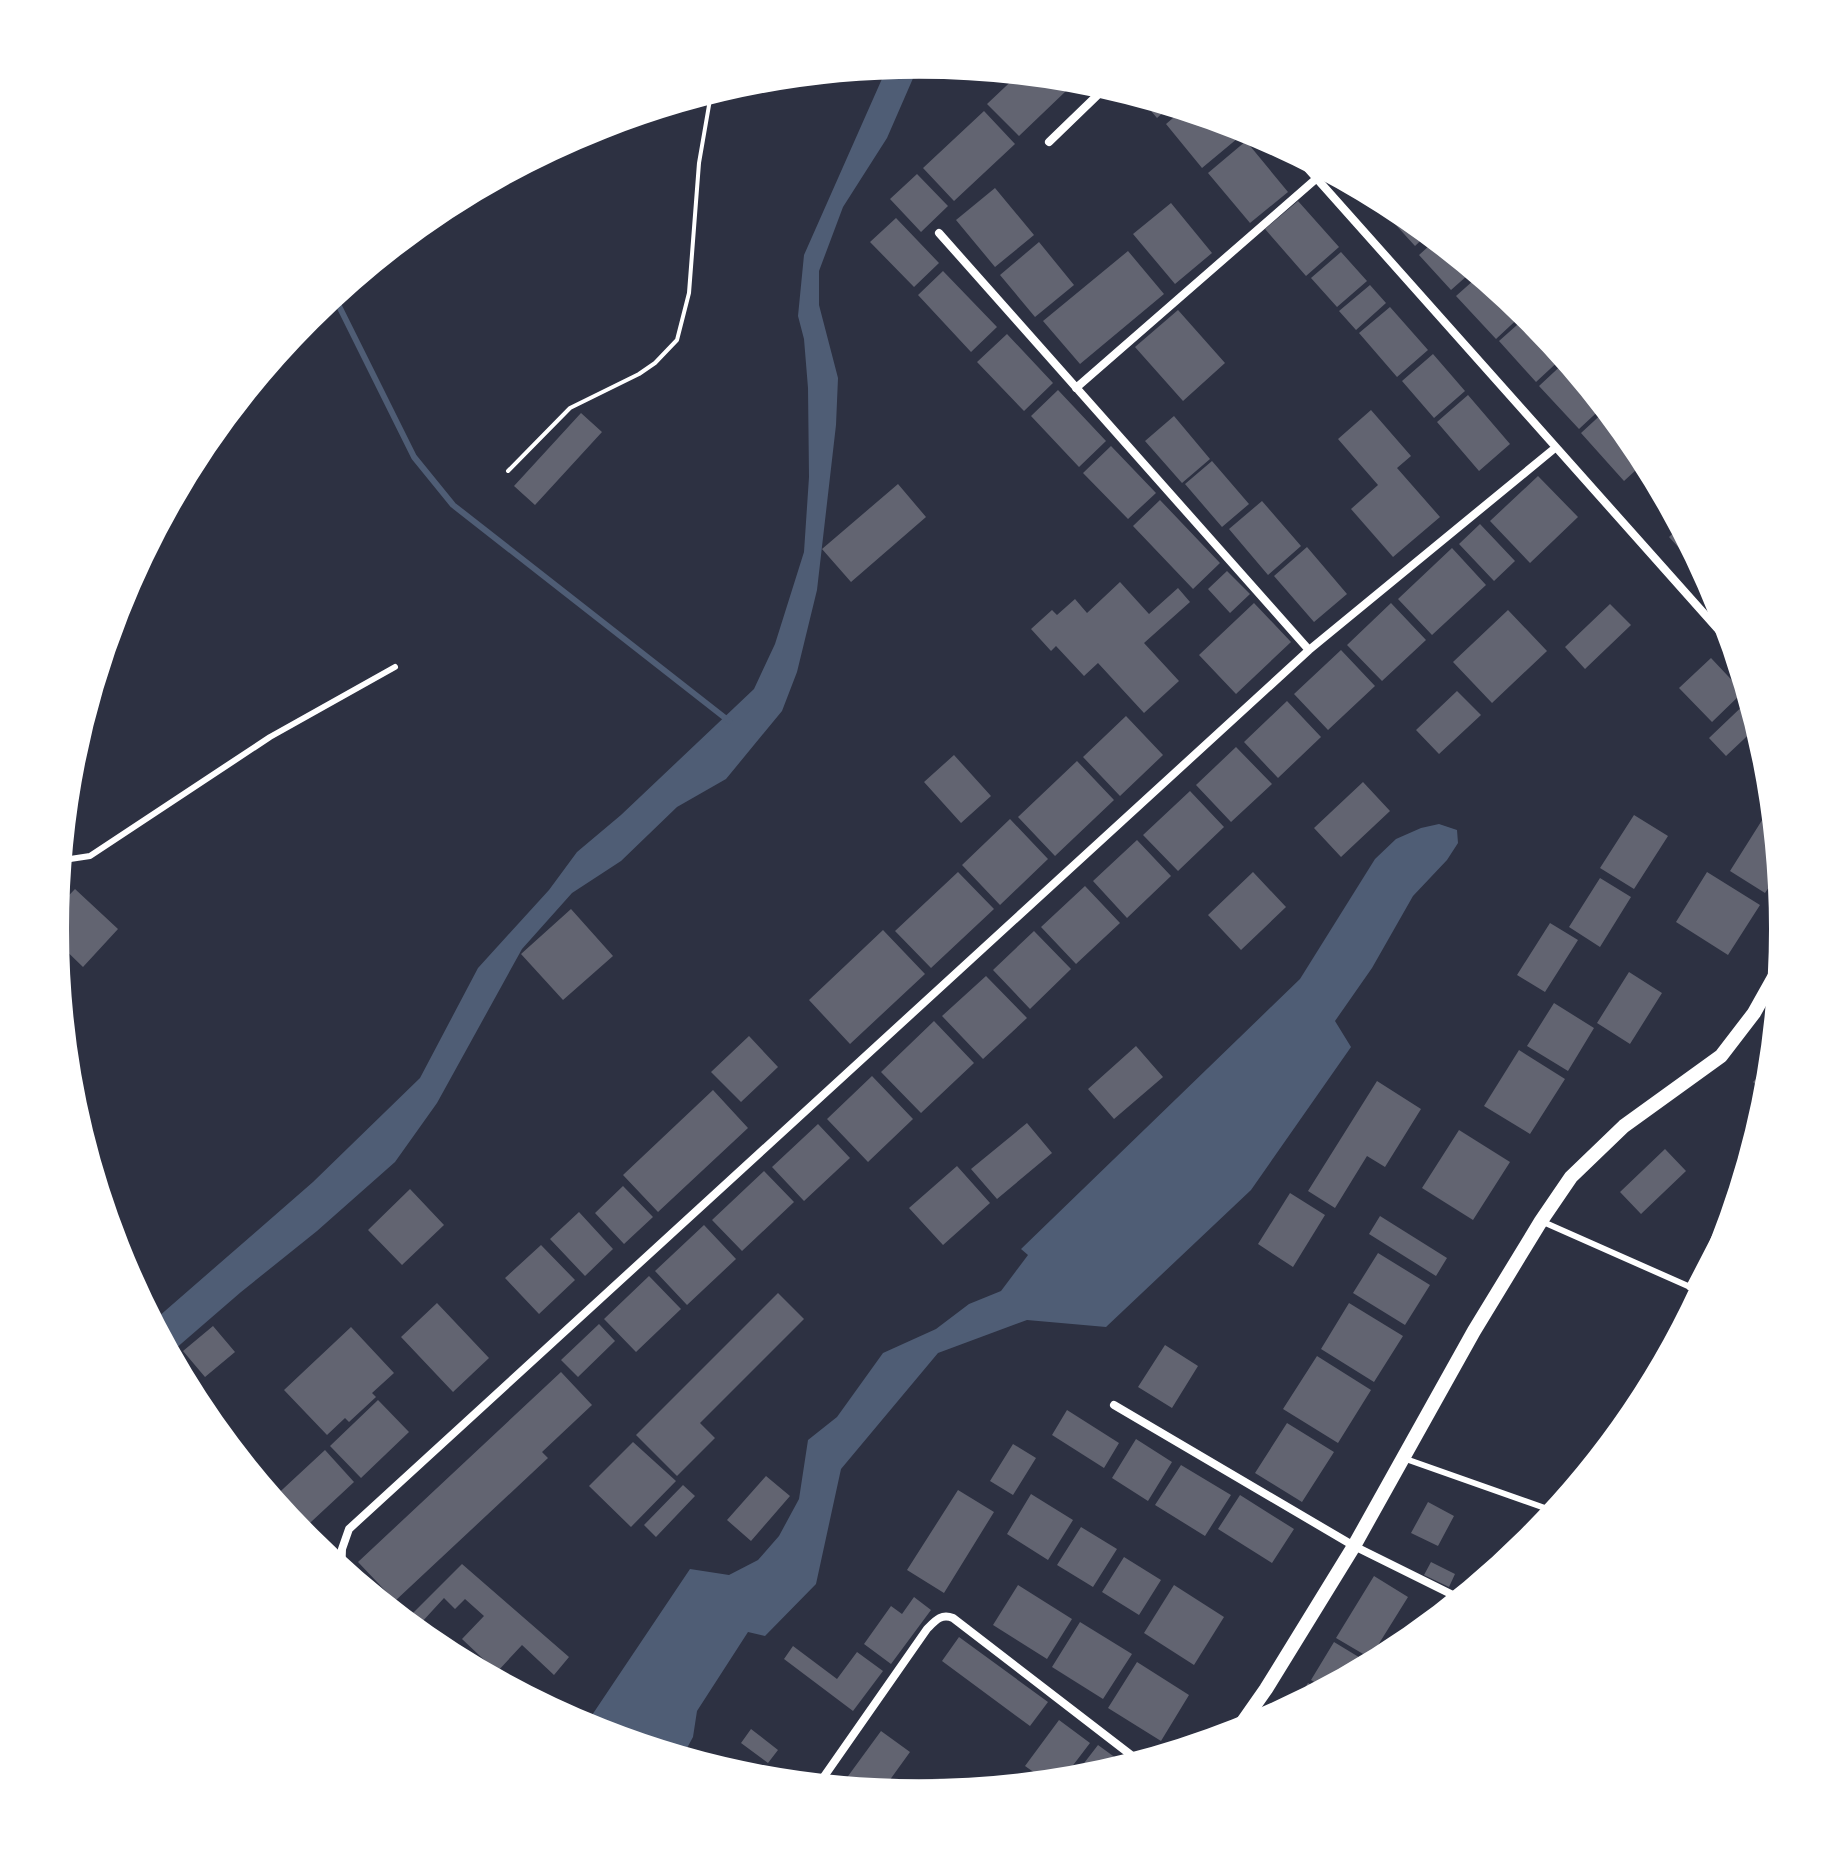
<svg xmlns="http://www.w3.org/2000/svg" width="1839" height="1858" viewBox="0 0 1839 1858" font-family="'Exo 2',sans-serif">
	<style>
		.water { fill: #4f5d75 }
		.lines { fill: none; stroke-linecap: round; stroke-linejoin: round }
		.stream { stroke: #4f5d75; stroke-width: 6 }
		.building { fill: #626471 }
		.path { stroke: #fff; stroke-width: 4 }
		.service { stroke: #fff; stroke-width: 6 }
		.minor { stroke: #fff; stroke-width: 8 }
		.tertiary { stroke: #fff; stroke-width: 14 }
		.rim { fill: none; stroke: #fff; stroke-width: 10 }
	</style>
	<rect width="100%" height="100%" fill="#2d3142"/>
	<path class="water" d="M921,60L887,138L843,207L819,271V305L838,378L836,425L817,590L797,672L782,711L726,779L677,807L621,861L572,893L522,949L437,1103L395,1162L317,1231L241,1292L167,1356L150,1324L313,1182L420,1078L478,968L549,890L577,852L621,815L754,689L775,644L804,552L809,477L808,388L804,339L798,316L804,255L889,63Z
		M1439,824L1457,830L1458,843L1447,860L1413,896L1372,968L1335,1021L1351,1047L1251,1190L1106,1327L1027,1320L938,1353L841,1469L816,1584L765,1636L748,1632L697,1711L693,1737L680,1761L582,1730L690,1569L729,1575L758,1560L779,1536L799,1499L808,1440L837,1417L883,1353L936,1329L969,1304L1001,1291L1028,1255L1021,1249L1300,979L1375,859L1396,839L1421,828Z"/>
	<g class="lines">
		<path class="stream" d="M332,292L414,457L453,505L729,721"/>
	</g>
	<path class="building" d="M1023,70L1047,72L1066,91L1019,136L987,104Z
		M1059,73L1082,76L1071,86Z
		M1148,94L1162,98L1175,102L1157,118L1141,99Z
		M1187,106L1232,120L1244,133L1202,168L1166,124Z
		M984,111L1015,144L954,201L923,168Z
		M1246,141L1288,192L1250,223L1208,173Z
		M917,174L948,206L921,232L890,199Z
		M1358,183L1376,192L1371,197Z
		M995,188L1034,235L995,267L956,220Z
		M1381,195L1403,206L1432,230L1415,246L1374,201Z
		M1298,201L1339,247L1306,276L1265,229Z
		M1171,203L1212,253L1175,284L1133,234Z
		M896,218L939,263L914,287L870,242Z
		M1440,236L1477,267L1451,290L1419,255Z
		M1039,242L1074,285L1035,317L1000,275Z
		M1128,251L1164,294L1080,364L1043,321Z
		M1341,252L1367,281L1337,307L1311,278Z
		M943,271L997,327L971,352L918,295Z
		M1483,272L1506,291L1525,312L1496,339L1456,296Z
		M1370,285L1386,303L1356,330L1339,311Z
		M1390,307L1428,350L1397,377L1359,333Z
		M1178,310L1225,363L1183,401L1135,347Z
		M1526,317L1563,357L1536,382L1499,341Z
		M1007,334L1053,383L1024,411L977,362Z
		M1433,354L1465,391L1434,418L1402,381Z
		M1568,359L1607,403L1579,429L1539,386Z
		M1058,390L1106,441L1079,467L1031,416Z
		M1468,395L1510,444L1479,471L1437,422Z
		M1607,409L1649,458L1624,481L1581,433Z
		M1371,410L1411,456L1397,468L1440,517L1393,557L1351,509L1378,485L1338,439Z
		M581,413L602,432L535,505L514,486Z
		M1174,416L1210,459L1182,483L1145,441Z
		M1111,446L1156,493L1128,519L1083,473Z
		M1212,461L1249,504L1222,527L1185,484Z
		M1538,476L1578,517L1530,563L1490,521Z
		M898,484L926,517L851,582L822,549Z
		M1160,500L1220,563L1193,589L1133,526Z
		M1262,501L1301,546L1268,575L1229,529Z
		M1684,523L1708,569L1703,574L1669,537Z
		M1480,524L1515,561L1494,581L1459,544Z
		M1307,547L1347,594L1314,622L1274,576Z
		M1452,548L1486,585L1432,635L1398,599Z
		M1227,571L1250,594L1230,613L1208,589Z
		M1710,572L1723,597V599L1704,578Z
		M1120,582L1149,614L1178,588L1190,602L1144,643L1179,681L1144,713L1098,663L1084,676L1056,646L1051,651L1031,629L1052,610L1057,615L1075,599L1087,613Z
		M1254,603L1291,642L1236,694L1199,655Z
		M1391,603L1426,640L1382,681L1347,645Z
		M1610,604L1631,625L1585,669L1565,647Z
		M1508,610L1547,651L1492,703L1453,662Z
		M1341,650L1375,686L1328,730L1294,694Z
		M1711,658L1743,692L1712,722L1679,688Z
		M1457,691L1481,715L1439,754L1416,730Z
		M1752,697L1761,723L1726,756L1709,738Z
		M1287,701L1321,737L1278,778L1244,742Z
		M1126,716L1163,755L1120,796L1083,757Z
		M1236,747L1272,784L1231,822L1196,785Z
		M954,755L991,796L961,823L924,782Z
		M1077,761L1114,800L1055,856L1018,817Z
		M1363,782L1390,811L1341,857L1314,828Z
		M1190,791L1224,827L1178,871L1143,835Z
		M1776,798L1783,866L1765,893L1730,871Z
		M1634,815L1668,836L1634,889L1600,868Z
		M1010,819L1048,859L1000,905L962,865Z
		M1137,840L1171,876L1127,918L1093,881Z
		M958,872L994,909L931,968L895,931Z
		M1253,872L1286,907L1241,950L1208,915Z
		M1707,872L1760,905L1728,955L1676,922Z
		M1600,878L1631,897L1600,947L1569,927Z
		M1085,886L1120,923L1076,964L1041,927Z
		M75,889L118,929L83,967L51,936V914Z
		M571,909L613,956L563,1000L521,954Z
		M1550,923L1578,940L1545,992L1517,975Z
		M883,930L925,974L850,1044L809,1000Z
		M1034,931L1071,969L1030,1009L993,970Z
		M1629,972L1662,993L1630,1044L1597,1023Z
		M986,976L1027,1018L983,1059L942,1016Z
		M1554,1003L1594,1028L1568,1071L1527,1046Z
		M934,1021L974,1063L921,1113L881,1072Z
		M749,1036L778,1067L741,1102L711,1072Z
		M1136,1046L1163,1077L1114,1119L1088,1089Z
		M1519,1050L1565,1079L1530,1134L1484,1106Z
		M1776,1059L1773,1092L1768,1097L1753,1082Z
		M872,1076L913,1119L868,1162L827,1119Z
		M1377,1081L1421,1109L1385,1167L1367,1156L1335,1208L1308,1191Z
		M713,1090L748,1128L658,1212L623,1175Z
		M1027,1123L1052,1153L997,1199L971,1169Z
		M818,1124L850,1158L804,1201L772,1167Z
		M1459,1130L1510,1162L1473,1220L1422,1188Z
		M1665,1149L1686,1171L1641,1214L1620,1192Z
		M957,1166L990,1203L943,1245L909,1208Z
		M764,1171L794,1202L742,1251L712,1220Z
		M623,1186L653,1217L624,1244L595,1213Z
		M410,1189L444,1225L402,1265L368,1230Z
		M1290,1193L1325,1215L1293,1267L1258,1244Z
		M579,1212L613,1249L585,1276L550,1239Z
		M1380,1216L1447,1258L1436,1276L1369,1234Z
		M704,1225L736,1259L687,1305L655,1271Z
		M541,1245L575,1280L539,1314L505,1278Z
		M1378,1253L1430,1285L1405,1325L1353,1293Z
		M649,1276L681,1309L636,1352L604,1319Z
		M778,1293L804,1319L700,1423L715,1438L677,1476L636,1435Z
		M437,1303L489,1358L453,1392L401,1337Z
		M1349,1303L1403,1336L1374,1382L1321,1349Z
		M599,1324L615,1341L578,1377L561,1360Z
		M213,1326L235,1352L205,1377L183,1351Z
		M351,1327L394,1373L372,1393L376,1397L349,1422L345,1418L327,1435L284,1390Z
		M1165,1345L1198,1366L1172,1408L1138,1387Z
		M1317,1356L1371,1390L1338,1443L1283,1409Z
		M561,1372L592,1405L542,1452L548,1458L395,1601L358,1562Z
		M378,1400L409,1432L361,1478L330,1446Z
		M1067,1410L1119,1443L1104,1468L1052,1435Z
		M1287,1423L1334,1452L1302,1502L1255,1473Z
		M1136,1439L1172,1462L1148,1501L1112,1478Z
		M633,1442L676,1481L631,1527L589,1486Z
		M1013,1444L1036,1458L1013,1495L990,1481Z
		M325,1450L354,1482L297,1535L270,1501Z
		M1181,1465L1231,1495L1205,1536L1155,1505Z
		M766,1476L790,1496L751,1541L727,1520Z
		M683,1485L695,1496L656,1537L644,1525Z
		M958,1490L994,1512L944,1593L907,1570Z
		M1031,1494L1073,1520L1048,1560L1007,1534Z
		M1240,1495L1294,1529L1272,1563L1218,1529Z
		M1428,1502L1454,1516L1438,1546L1411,1533Z
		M1081,1527L1117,1549L1093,1587L1057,1565Z
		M1124,1557L1161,1580L1139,1615L1102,1592Z
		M1431,1562L1455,1574L1449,1587L1424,1575Z
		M462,1564L569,1657L554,1675L522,1645L497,1672L462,1639L484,1616L465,1599L455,1609L444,1598L421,1623L411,1615Z
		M1374,1576L1408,1597L1370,1658L1336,1638Z
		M1469,1582L1482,1587L1472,1595L1465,1592Z
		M1018,1585L1072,1619L1047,1659L993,1625Z
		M1174,1585L1224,1617L1194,1665L1144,1633Z
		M914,1597L931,1610L891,1664L864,1644L891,1606L902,1614Z
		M1080,1622L1132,1654L1103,1699L1052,1667Z
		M426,1629L478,1673V1674L436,1652L419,1637Z
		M959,1637L1048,1702L1030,1726L942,1661Z
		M1334,1642L1367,1662L1358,1676L1329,1691L1311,1680Z
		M793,1646L837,1679L857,1652L883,1671L853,1711L784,1659Z
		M1137,1662L1189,1695L1161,1741L1108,1708Z
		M1308,1683L1325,1693L1290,1712Z
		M1059,1720L1090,1743L1058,1785H1052L1025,1766Z
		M751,1729L778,1750L768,1763L741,1743Z
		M881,1731L910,1752L879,1795L856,1792L843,1783Z
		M1098,1745L1131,1769L1089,1782L1068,1784Z"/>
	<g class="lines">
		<path class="path" d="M508,471L570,408L639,374L655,363L677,340L689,293L699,163L712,88"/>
		<path class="service" d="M57,861L90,856L270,737L395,667
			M64,1074L79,1125
			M1541,1221L1706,1294
			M1689,1287L1753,1163
			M1403,1458L1559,1513"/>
		<path class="minor" d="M1049,142L1110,83
			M1286,144L1741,655
			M939,233L1309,650
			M1076,388L1317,178
			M1114,1405L1354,1546L1465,1601
			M341,1574L342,1549L349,1529L1309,650L1555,448
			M816,1788L927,1629C935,1621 941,1613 953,1618L1144,1765"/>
		<path class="tertiary" d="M1231,1739L1266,1689L1354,1546L1474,1331L1541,1221L1571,1177L1624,1126L1721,1056L1754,1013L1787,954"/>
	</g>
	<path d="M0 0H1839V1858H0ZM64 929a855 855 0 1 1 1710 0a855 855 0 1 1-1710 0Z" fill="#fff" fill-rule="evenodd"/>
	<path class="rim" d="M64 929a855 855 0 1 1 1710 0a855 855 0 1 1-1710 0Z"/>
</svg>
